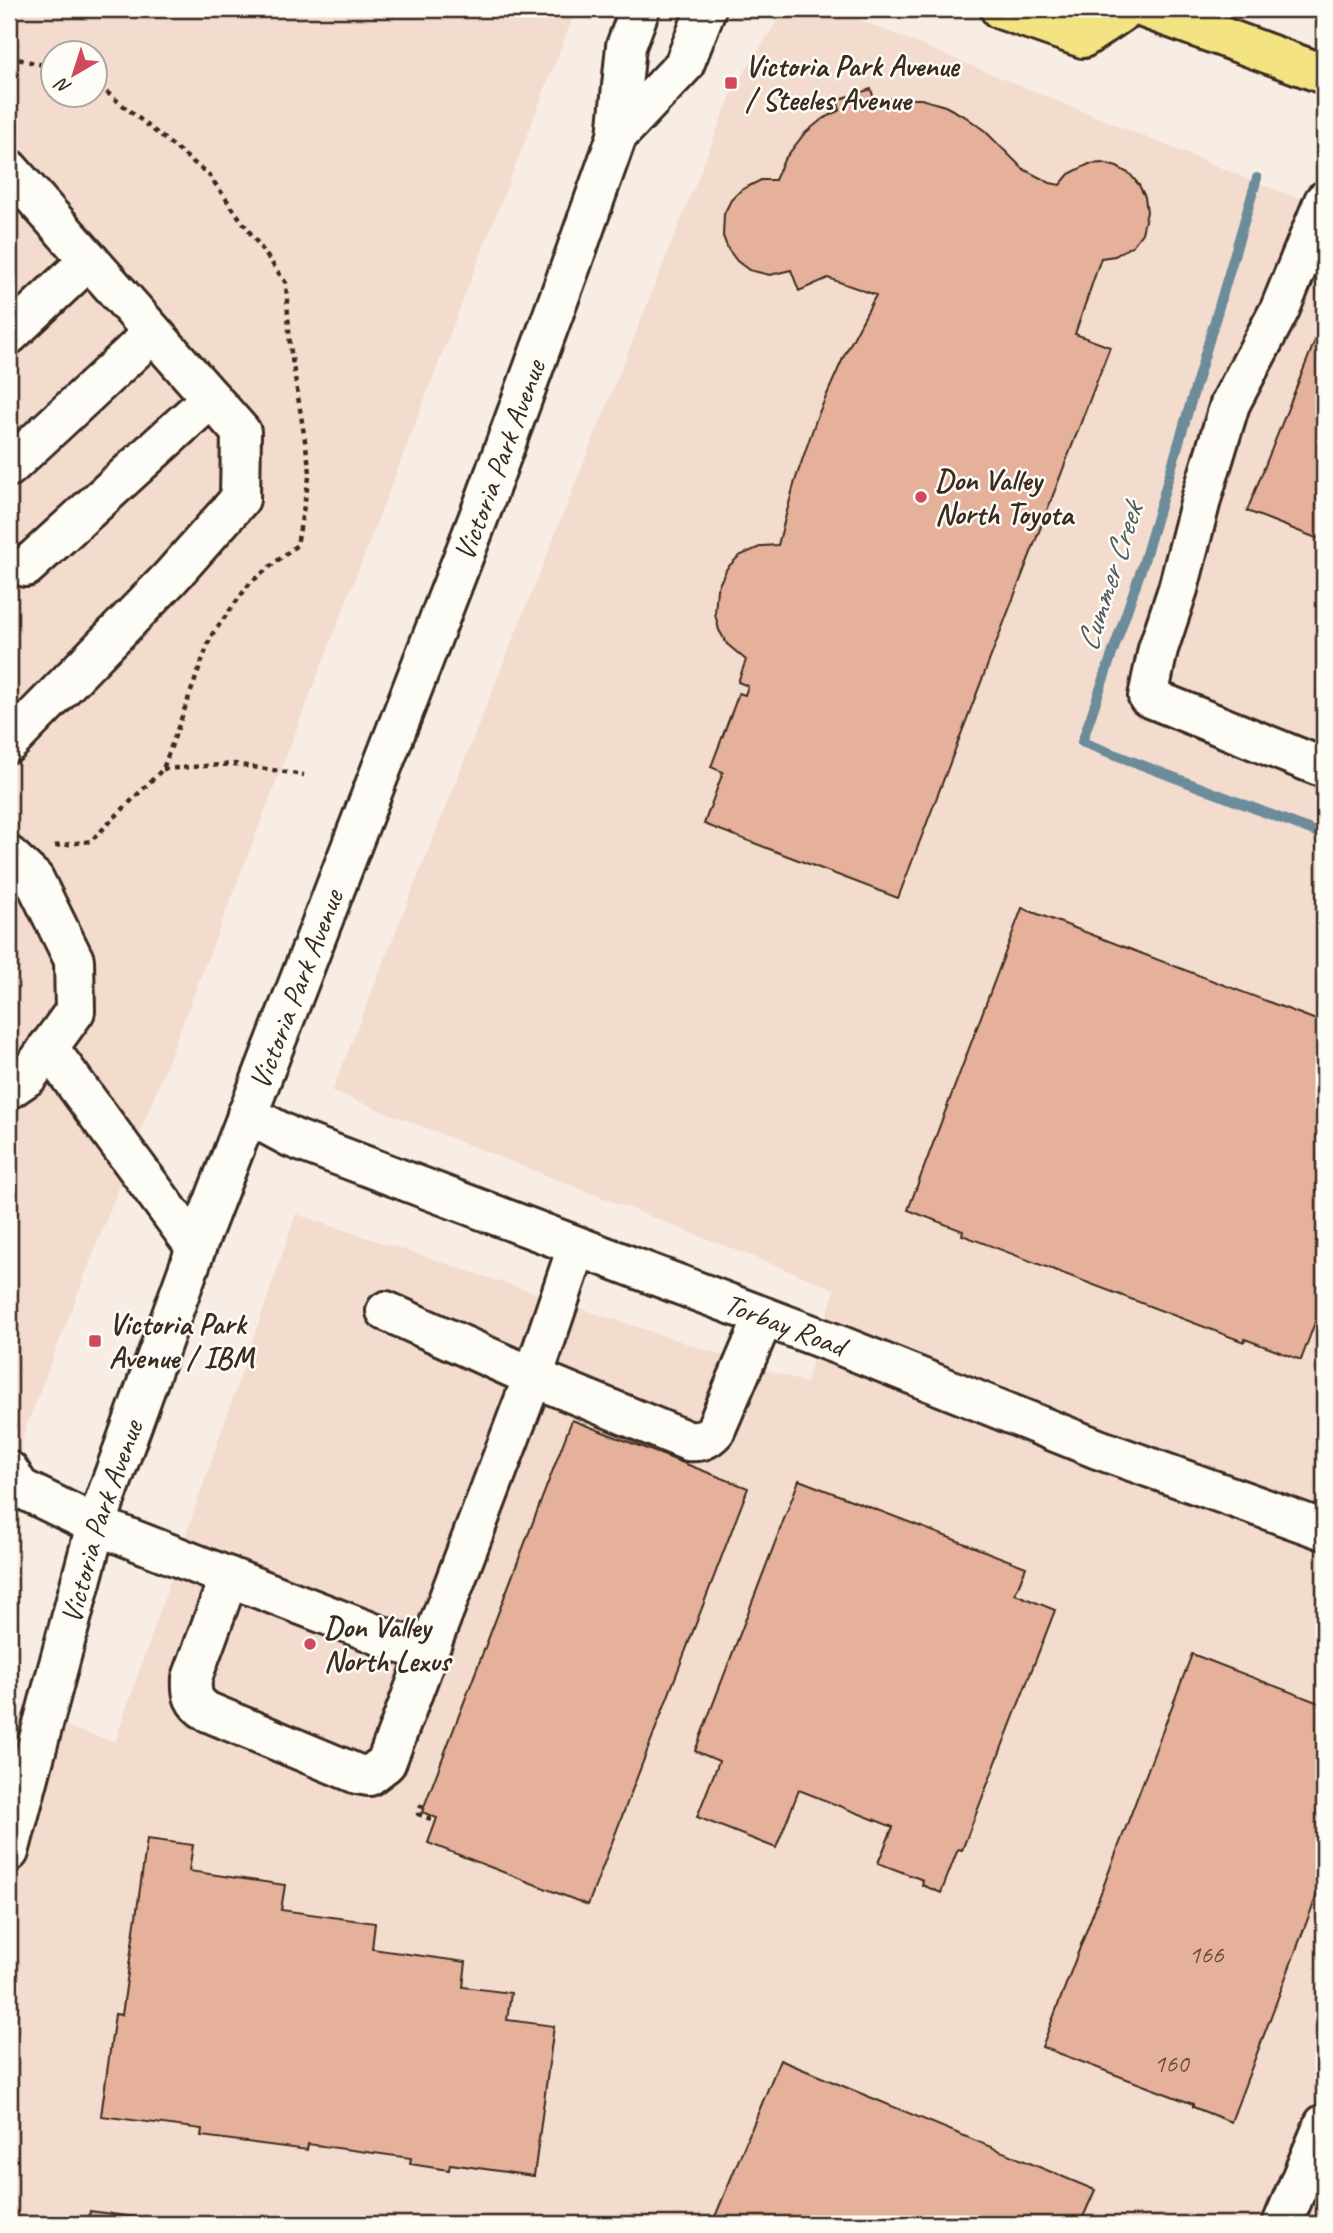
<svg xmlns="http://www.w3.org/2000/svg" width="1333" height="2233" viewBox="0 0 1333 2233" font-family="Caveat,sans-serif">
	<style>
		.built { fill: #f3dbce; fill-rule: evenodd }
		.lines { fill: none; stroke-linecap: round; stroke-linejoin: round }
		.stream { stroke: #6c8c9a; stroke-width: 10 }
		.building { fill: #e6b19a; stroke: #3b2a1e; stroke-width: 2 }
		.minor-casing { stroke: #3b2a1e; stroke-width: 44 }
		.major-casing { stroke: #3b2a1e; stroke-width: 44 }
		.path { stroke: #3b2a1e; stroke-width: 4.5; stroke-dasharray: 5 5; stroke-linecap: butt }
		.minor { stroke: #fdfcf7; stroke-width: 38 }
		.major { stroke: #f4e382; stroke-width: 38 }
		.poi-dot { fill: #d1495b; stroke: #fdfcf7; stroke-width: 2.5 }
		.labels { text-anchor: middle; stroke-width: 5; stroke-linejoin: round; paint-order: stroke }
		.number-label { font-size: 26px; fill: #664c3d }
		.poi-label { font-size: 30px; font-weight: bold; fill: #3b2a1e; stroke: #fdfcf7; text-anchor: start }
		.street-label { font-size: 30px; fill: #3b2a1e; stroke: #fdfcf7 }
		.water-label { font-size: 32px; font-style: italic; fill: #535b5c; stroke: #fdfcf7 }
	</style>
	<rect width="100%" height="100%" fill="#f8ede4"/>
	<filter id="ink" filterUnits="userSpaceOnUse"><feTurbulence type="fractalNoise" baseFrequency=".0143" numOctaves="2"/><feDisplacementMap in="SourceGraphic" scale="14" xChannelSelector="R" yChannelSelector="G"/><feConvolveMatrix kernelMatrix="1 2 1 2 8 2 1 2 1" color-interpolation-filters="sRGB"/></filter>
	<g filter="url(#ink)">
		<path class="built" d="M9,9H576L24,1432L9,1523ZM52,52H94V94H52Z
			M785,9H833L1258,183L1324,208V2224H9V1709L115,1742L296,1214L806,1383L835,1289L332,1091L733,90Z"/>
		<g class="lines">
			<path class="stream" d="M1257,178L1143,564L1082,742L1324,835"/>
		</g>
		<path class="building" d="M871,89L874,99H921L945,106L966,117L985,131L1023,169L1050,183L1060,185L1069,174L1089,164L1103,163L1117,167L1130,174L1139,185L1145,197L1147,212L1142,233L1133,245L1115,256L1101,258L1075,334L1110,347L898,898L704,824L723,772L711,767L739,693L745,695L748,686L738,682L746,660L727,644L719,630L715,614L717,589L727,568L739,556L762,546L778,545L795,481L817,417L844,356L876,295L828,278L799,291L791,270L770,275L749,270L737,261L728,249L723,236L724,214L731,200L741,190L761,180H775L784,160L804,134L821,120L840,110L837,100Z
			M1322,323L1324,324V541L1247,511Z
			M1022,908L1324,1023V1298L1301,1360L1245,1339L1244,1342L962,1235L963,1231L908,1210Z
			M572,1420L748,1488L588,1905L428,1843L437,1818L422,1812Z
			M799,1480L1026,1567L1015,1594L1055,1610L962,1850L958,1849L941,1893L922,1885L923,1880L878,1863L893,1827L799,1790L776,1848L697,1817L719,1761L695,1751Z
			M1192,1654L1324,1705V1876L1231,2122L1193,2107V2104L1042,2047Z
			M147,1839L193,1845L189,1871L285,1885L281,1910L375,1923L372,1949L466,1962L463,1987L511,1993L507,2020L554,2026L534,2176L450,2164L449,2170L410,2164L411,2158L308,2144L307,2150L201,2136L202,2129L101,2116L115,2014L122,2015Z
			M780,2060L1095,2190L1080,2224H712Z
			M90,2211L184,2224H88Z"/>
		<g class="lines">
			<g class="minor-casing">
				<g id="minor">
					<path d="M617,136L684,65L706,9"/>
					<path d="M9,169L241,432L240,499L170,578L9,743"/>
					<path d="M1324,201L1280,309L1230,404L1202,496L1178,589L1158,649L1148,697L1324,768"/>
					<path d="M9,335L89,260"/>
					<path d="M9,467L153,333"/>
					<path d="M26,567L211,398"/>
					<path d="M9,856L34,879L74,960L75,1011L28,1076L9,1089"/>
					<path d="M48,1047L196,1248"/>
					<path id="s1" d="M247,1114L292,1138L844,1347L1098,1449L1324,1530"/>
					<path d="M386,1311L533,1377L688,1441C700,1442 707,1440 715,1431L764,1317"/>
					<path d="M9,1471L20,1488L96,1525L229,1577"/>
					<path d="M428,1654L229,1577L192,1678C191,1695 193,1703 208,1712L357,1774L369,1776L386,1763L533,1377L577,1247"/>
					<path id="s2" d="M9,1852L96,1525L196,1248L483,506L573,260L617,136L626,46L640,9"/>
					<path d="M1282,2224L1324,2124"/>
				</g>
			</g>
			<g class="major-casing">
				<path id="major" d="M1000,9L1083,38L1126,9
					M1146,9L1324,74"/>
			</g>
			<path class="path" d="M9,57L52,67
				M163,769L234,764L304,775
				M55,846L91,841L163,769L211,636L250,583L297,545L310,472L290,346L286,283L209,175L94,82
				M422,1804L418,1814L436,1821"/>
			<use href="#minor" class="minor"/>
			<use href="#major" class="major"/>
		</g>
	</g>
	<g class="poi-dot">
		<rect x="724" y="76" width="14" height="14" rx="3.5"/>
		<circle cx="921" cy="497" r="7"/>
		<rect x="88" y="1334" width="14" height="14" rx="3.5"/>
		<circle cx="310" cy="1644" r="7"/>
	</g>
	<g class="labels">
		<g class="number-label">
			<text x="1206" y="1963">166</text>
			<text x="1171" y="2072">160</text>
		</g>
		<g class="poi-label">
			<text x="745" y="76">Victoria Park Avenue<tspan x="745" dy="34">/ Steeles Avenue</tspan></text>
			<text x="935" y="490">Don Valley<tspan x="935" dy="34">North Toyota</tspan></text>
			<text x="109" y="1334">Victoria Park<tspan x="109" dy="34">Avenue / IBM</tspan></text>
			<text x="324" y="1637">Don Valley<tspan x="324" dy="34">North Lexus</tspan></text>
		</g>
		<g class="street-label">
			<text dy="10" stroke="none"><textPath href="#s2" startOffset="1477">Victoria Park Avenue</textPath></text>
			<text dy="10" stroke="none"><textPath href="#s2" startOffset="910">Victoria Park Avenue</textPath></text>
			<text dy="10" stroke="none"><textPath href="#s1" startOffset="578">Torbay Road</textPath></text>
			<text dy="10" stroke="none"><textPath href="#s2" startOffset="343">Victoria Park Avenue</textPath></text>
		</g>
		<g class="water-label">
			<text transform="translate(1109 577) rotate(-72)" y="11">Cummer Creek</text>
		</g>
	</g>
	<rect width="1333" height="2233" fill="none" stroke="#fdfcf7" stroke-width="35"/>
	<rect x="18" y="18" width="1298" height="2198" fill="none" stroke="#3b2a1e" stroke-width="2.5" filter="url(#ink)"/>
	<g transform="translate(74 74) rotate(219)"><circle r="33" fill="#fdfcf7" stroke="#afa8a0" stroke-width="2"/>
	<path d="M0-5L12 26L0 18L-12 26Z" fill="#d1495b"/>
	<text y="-10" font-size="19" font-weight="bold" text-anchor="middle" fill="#3b2a1e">N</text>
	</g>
</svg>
